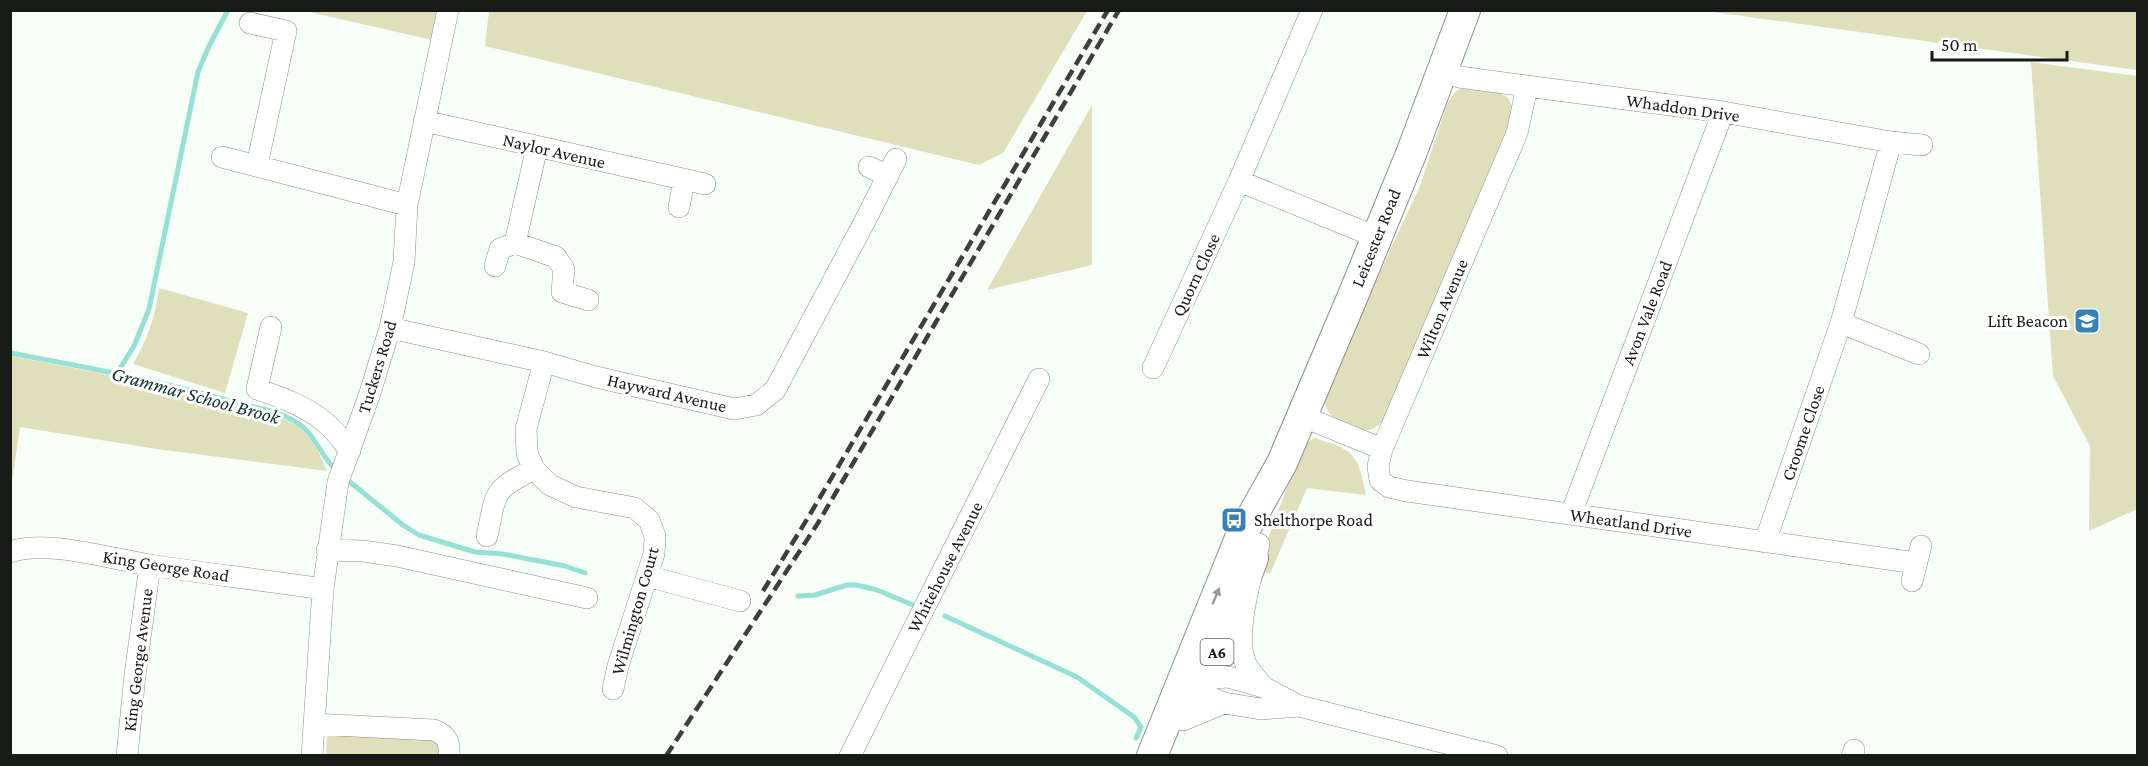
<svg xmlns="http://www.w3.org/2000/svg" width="2148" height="766" viewBox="0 0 2148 766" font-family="'Crimson Pro',serif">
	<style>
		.green { fill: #dfdfbb }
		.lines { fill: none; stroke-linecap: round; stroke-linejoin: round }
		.stream { stroke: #97e0d5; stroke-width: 5 }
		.minor-casing { stroke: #8b908b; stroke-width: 22 }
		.highway-casing { stroke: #8b908b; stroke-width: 32 }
		.minor { stroke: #fff; stroke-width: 21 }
		.highway { stroke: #fff; stroke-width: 30 }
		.rail { stroke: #3c3f3c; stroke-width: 4.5; stroke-dasharray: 12 6; stroke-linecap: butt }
		.oneway { fill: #979897 }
		.labels { text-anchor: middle; stroke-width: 6; stroke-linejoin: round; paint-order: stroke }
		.shield { fill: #fff; stroke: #5d5f5d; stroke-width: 1.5 }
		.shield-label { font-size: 16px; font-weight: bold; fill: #181a18 }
		.street-label { font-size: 18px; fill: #181a18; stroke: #fff }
		.poi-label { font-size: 18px; fill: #181a18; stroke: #fff; text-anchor: end }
		.water-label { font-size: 20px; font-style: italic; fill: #0f332f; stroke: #fff }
	</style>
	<rect width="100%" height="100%" fill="#f7fdf7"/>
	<path class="green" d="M305,11H448L441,42Z
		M489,11V10L1087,11L1003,153L979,165L485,46Z
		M1706,11H2137V70Z
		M2031,62L2137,76V509L2089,531L2090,446L2053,376Z
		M1474,87C1497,91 1514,91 1513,119L1387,417C1381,423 1376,429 1367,430C1354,432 1328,419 1325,404C1324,400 1325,394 1325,390L1420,186L1447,104L1455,92L1462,88Z
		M1092,105V265L987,290Z
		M159,288L248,313L225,393L133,364C147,340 156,316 159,288Z
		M11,356C83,370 156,383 227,403C248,409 273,413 292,423C310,433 320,453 327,471L157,449L20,427L11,488Z
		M1314,438C1354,450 1358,453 1366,495L1307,488L1270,574L1257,568L1300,453L1305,444Z
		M332,733L439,740L442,755L326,756L327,737Z"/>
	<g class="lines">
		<path class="stream" d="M10,353C84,367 158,380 230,401C252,407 277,410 296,422C316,434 320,456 336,470
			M117,373L134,346L149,309L198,72L209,46L228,10
			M345,478L403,525L419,535L475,552L503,554L565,566L585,573
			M798,596L815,595L847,585H856L877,590L913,605
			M945,616L1077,677L1134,717L1141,727L1136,738"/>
		<g class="minor-casing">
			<path id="minor" d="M250,23L286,31L257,165
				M1444,71L1459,77L1723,112L1891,142L1922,145
				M1527,87L1517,133L1382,449L1378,466L1380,480L1389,487L1407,491L1916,563
				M424,121L705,184
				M537,147L515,243L556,257L564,269L562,292L588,300
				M222,157L407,205
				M869,167L888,176
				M1239,181L1376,237
				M679,207L684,180
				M495,266L500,249L515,243
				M1841,323L1919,354
				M271,327L257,389C283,398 312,408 332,429C339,435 344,444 350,451
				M390,328L544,362L596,377L734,409L756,405L775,390L866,219L896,159
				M544,362L526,429L527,453L534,469L550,485L576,497L635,508L649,520L655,536L654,554L618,666L613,689
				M1153,368L1239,181L1312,10
				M1302,416L1382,449
				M1571,514L1723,112
				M487,536C497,491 491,491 534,469
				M1765,542L1841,323L1891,142
				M1259,544C1252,574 1233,635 1246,664C1250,672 1258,680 1263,687
				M327,550L363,551L397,556L587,598
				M10,552C46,539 111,559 150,565C208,574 265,580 323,589
				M647,576L740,601
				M1912,581L1921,546
				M1191,676L1208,696L1224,703L1261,709L1299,706
				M1195,690L1213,678L1228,677L1263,687L1299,706L1497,756
				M1183,720L1224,703
				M314,724L434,730C447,735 450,742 449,756
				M127,756L135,675L150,565
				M312,756L323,589L338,482L369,396L390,328L404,262L407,205L448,10
				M850,756L1039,379
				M1852,756L1854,750"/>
		</g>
		<g class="highway-casing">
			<path id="highway" d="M1193,699L1223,639L1253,558
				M1152,756L1241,536L1282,463L1352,298L1411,154L1465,10"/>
		</g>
		<use href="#minor" class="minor"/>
		<use href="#highway" class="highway"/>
		<path class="rail" d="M763,591L809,516L1108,10
			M666,756L818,523L1119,10"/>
	</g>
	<defs><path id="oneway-solid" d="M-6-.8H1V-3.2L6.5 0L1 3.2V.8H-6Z" transform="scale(1.5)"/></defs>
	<use class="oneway" href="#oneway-solid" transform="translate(1216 596) rotate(-67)"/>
	<defs>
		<g id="school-square" transform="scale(1.35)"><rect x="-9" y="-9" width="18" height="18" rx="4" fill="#3782b5" stroke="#fff"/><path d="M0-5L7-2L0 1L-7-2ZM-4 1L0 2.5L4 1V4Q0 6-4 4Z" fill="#fff"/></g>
		<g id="bus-square" transform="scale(1.35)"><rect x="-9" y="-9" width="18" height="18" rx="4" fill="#3782b5" stroke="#fff"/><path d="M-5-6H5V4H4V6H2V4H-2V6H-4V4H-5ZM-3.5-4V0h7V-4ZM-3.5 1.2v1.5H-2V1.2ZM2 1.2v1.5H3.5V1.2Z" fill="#fff"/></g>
	</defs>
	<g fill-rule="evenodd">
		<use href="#school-square" x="2087" y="321"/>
		<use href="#bus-square" x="1234" y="520"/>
	</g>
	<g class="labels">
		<rect class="shield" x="1200.5" y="639" width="33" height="26" rx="4.5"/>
		<g class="shield-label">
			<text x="1217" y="658">A6</text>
		</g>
		<g class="street-label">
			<text transform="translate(1683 108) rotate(8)" y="6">Whaddon Drive</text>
			<text transform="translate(554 151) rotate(13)" y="6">Naylor Avenue</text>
			<text transform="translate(1376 238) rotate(-68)" y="6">Leicester Road</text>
			<text transform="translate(1196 275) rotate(-65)" y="6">Quorn Close</text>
			<text transform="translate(1442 309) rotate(-67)" y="6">Wilton Avenue</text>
			<text transform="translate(1647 313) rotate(-69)" y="6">Avon Vale Road</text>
			<text transform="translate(377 367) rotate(-73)" y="6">Tuckers Road</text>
			<text transform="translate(667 393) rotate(13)" y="6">Hayward Avenue</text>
			<text transform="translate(1803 433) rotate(-71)" y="6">Croome Close</text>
			<text transform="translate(1631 523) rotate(8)" y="6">Wheatland Drive</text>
			<text transform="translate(166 566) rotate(9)" y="6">King George Road</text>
			<text transform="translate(945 567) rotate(-63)" y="6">Whitehouse Avenue</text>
			<text transform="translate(635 611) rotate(-74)" y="6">Wilmington Court</text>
			<text transform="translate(138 660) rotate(-83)" y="6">King George Avenue</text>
		</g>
		<g class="poi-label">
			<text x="2068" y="327">Lift Beacon</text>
			<text x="1254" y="526" text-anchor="start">Shelthorpe Road</text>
		</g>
		<g class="water-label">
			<text transform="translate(196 395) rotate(15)" y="7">Grammar School Brook</text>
		</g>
	</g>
	<rect width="2148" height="766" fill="none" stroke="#181a18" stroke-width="24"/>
	<path d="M1932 51v9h135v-9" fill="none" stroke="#181a18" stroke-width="3"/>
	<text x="1941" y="51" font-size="18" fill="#181a18" stroke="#ffffff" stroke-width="4.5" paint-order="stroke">50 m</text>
</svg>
